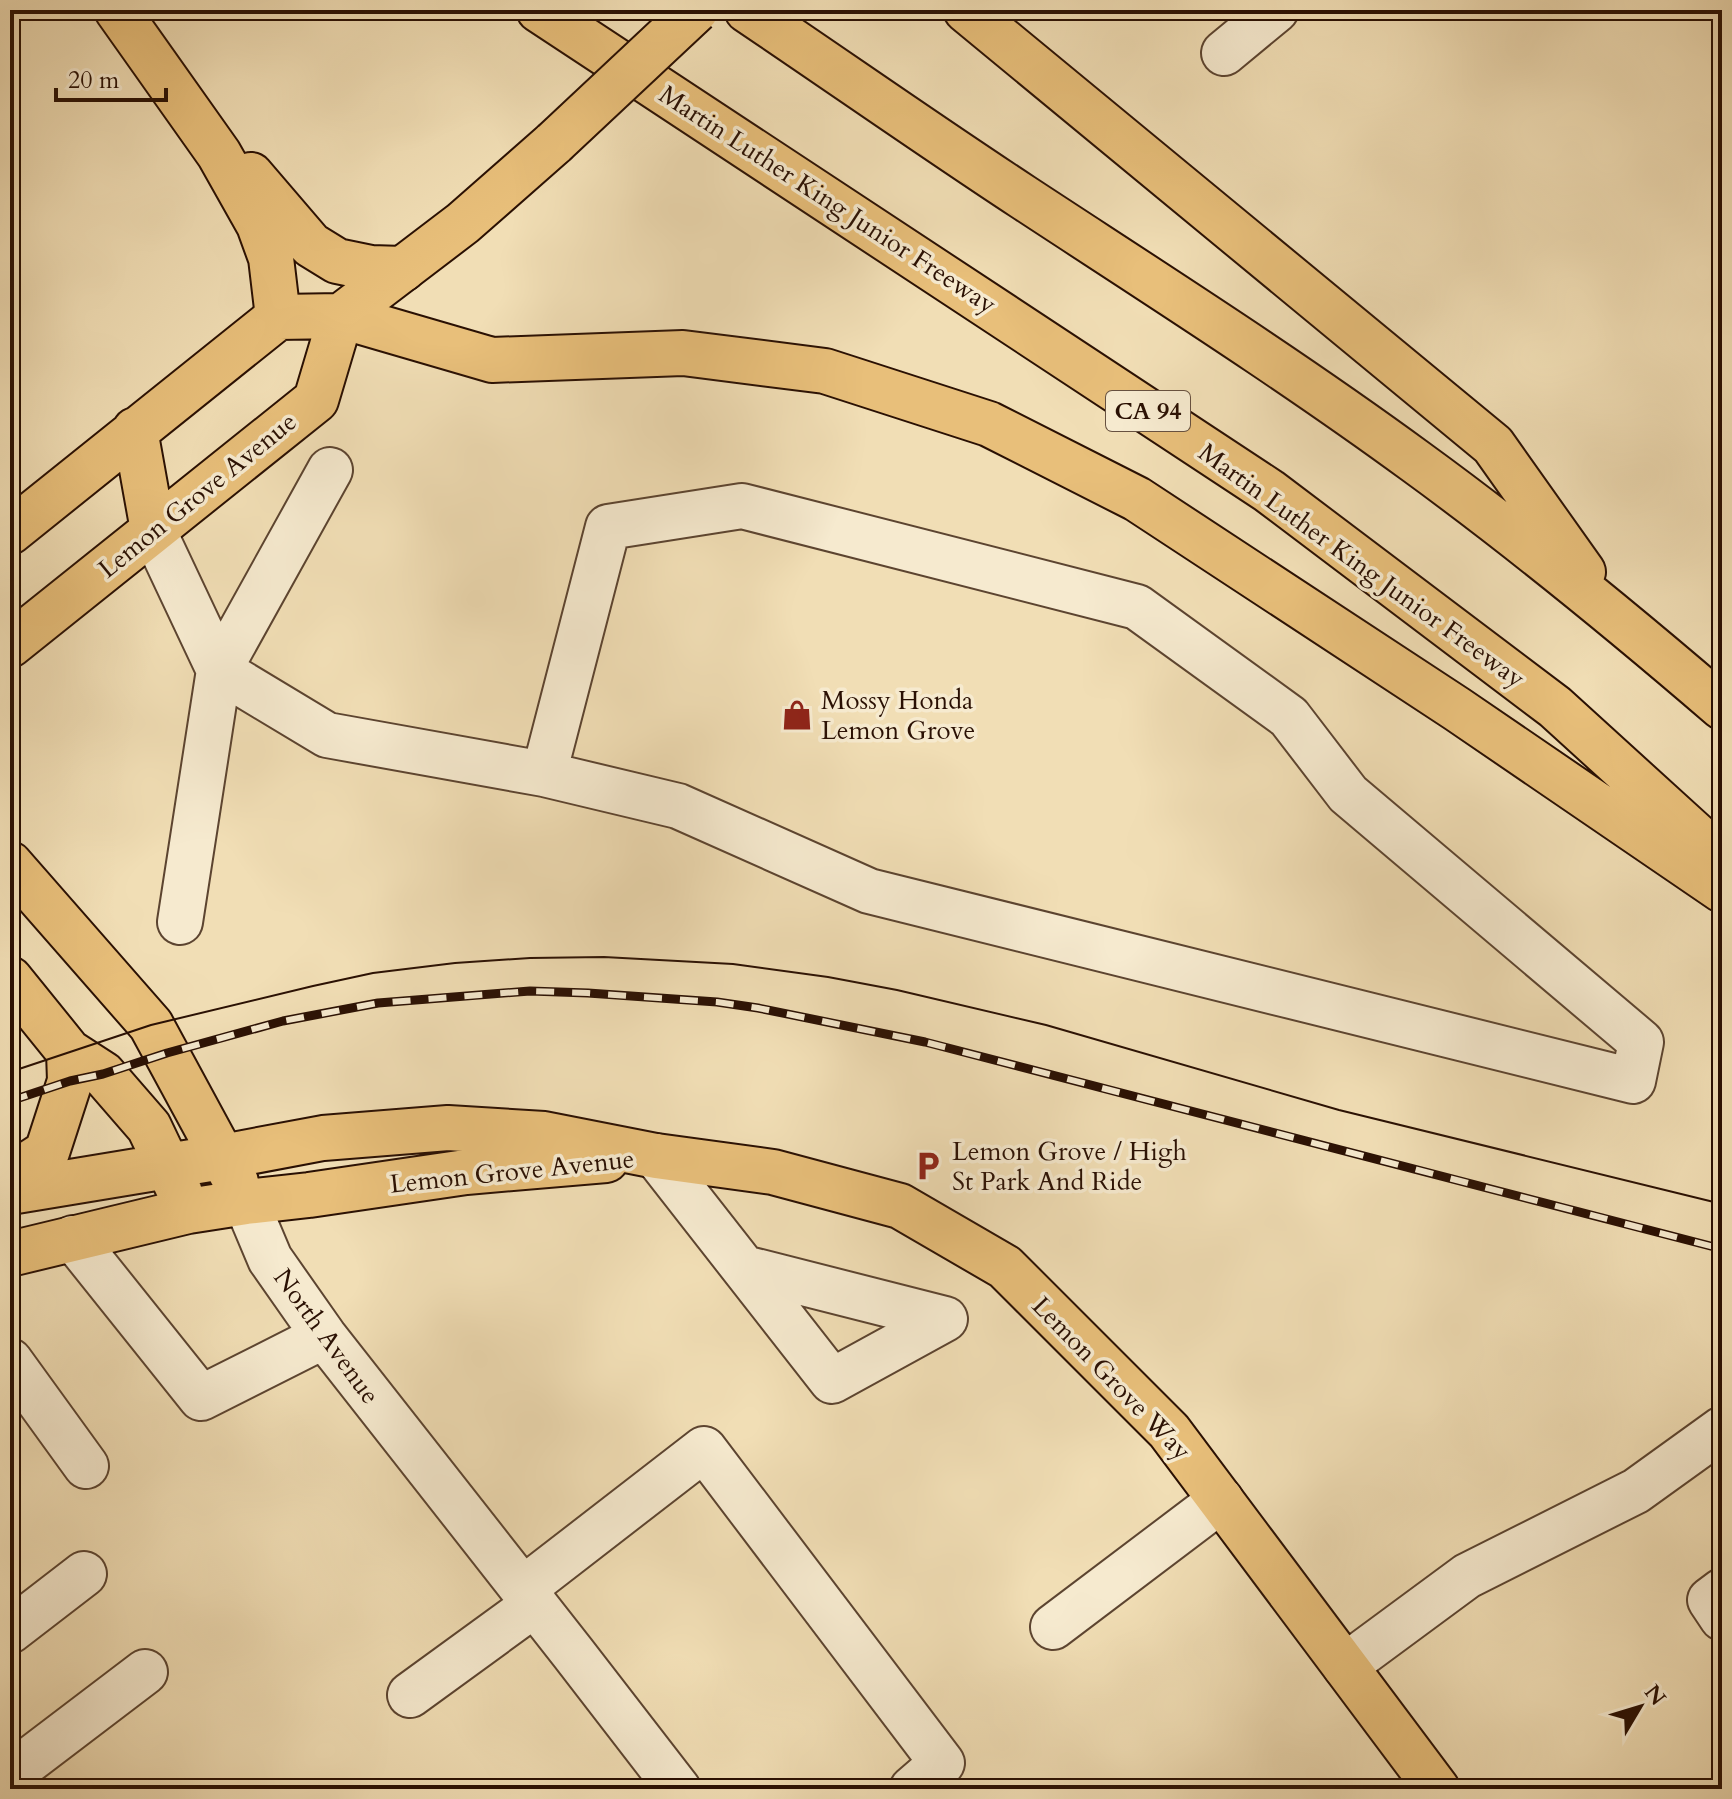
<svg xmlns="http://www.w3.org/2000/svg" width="1732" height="1799" viewBox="0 0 1732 1799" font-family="Cardo,serif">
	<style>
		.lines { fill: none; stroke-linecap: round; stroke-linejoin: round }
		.minor-casing { stroke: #5c4430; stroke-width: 48 }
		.major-casing { stroke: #2a1003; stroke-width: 48 }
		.highway-casing { stroke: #2a1003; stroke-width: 48 }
		.minor { stroke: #f6eacf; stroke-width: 44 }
		.major { stroke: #e8bf7a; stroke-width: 44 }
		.highway { stroke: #e8bf7a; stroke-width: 44 }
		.tram { stroke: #2a1003; stroke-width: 2 }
		.rail-casing { stroke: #2a1003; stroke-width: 9 }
		.rail { stroke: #f6eacf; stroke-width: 6; stroke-dasharray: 18; stroke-linecap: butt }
		.major-bridge-casing { stroke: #2a1003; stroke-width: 48; stroke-linecap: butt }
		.major-bridge { stroke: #e8bf7a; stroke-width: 44 }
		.labels { text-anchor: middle; stroke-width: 7; stroke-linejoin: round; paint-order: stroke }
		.shield { fill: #f6eacf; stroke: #675140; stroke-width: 2 }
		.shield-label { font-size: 24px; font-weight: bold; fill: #2a1003 }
		.street-label { font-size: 26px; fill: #2a1003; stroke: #f6eacf }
		.poi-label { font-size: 26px; fill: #2a1003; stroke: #f6eacf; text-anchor: start }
	</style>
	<rect width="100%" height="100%" fill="#f1deb5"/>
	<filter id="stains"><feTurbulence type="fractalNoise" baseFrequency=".0025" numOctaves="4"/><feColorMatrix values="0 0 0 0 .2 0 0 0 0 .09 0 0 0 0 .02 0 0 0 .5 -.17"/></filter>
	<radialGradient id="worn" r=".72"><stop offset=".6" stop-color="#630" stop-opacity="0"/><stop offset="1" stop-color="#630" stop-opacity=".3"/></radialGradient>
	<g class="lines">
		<g class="minor-casing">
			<path id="minor" d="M1224,53L1276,10
				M153,530L219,670L327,735L544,774L678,806L869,891L1633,1081L1641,1042L1348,794L1289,717L1137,607L742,506L608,527L544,774
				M180,922L219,670L330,470
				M656,1156L832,1381L945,1319L744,1268
				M246,1202L270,1259L324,1336L573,1653L678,1789
				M73,1238L201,1398L324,1336
				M10,1361L86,1466
				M523,1589L704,1449L942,1763L912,1789
				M1722,1591L1710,1600L1722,1618
				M1053,1627L1221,1500
				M10,1631L84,1574
				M1345,1666L1467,1576L1636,1491L1722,1429
				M410,1695L535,1604
				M24,1764L145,1672"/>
		</g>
		<g class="major-casing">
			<path id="major" d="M135,430L153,530
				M10,532L278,317L341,316
				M10,645L316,400L341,316L463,223L554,143
				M10,864L151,1025L236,1182
				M10,979L69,1052L103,1074L149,1127L179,1190
				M10,1176L47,1152L70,1081L69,1052
				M10,1192L222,1157L323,1138L448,1128L544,1134L656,1156L773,1172L900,1206L1005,1267L1169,1431L1437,1789
				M10,1254L188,1211L246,1202L309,1195L466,1172L606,1160"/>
		</g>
		<g class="highway-casing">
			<path id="highway" d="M117,10L219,154L259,225L271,258L278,317
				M539,10L1269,491L1555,707L1722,859
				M747,10C839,72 930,136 1023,197C1154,283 1288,368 1415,461C1521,538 1622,621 1722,707
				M966,10L1493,445L1583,572
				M251,175L311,245L337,261L371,268L403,269
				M341,316L492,360L683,353L825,371L989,424L1137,499L1457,709L1722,890"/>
		</g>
		<use href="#minor" class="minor"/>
		<use href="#major" class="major"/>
		<use href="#highway" class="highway"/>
		<path class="tram" d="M10,1072L151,1025L313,986L373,973L455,963L530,958L604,957L733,964L828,977L897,990L1046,1025L1339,1110L1722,1204"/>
		<g class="rail-casing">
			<path id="rail" d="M10,1101L70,1081L103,1074L167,1053L283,1021L378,1003L530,991L588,993L717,1002L758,1008L925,1042L1722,1249"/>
		</g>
		<use href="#rail" class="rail"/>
		<g class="major-bridge-casing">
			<path id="major-bridge" d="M554,143L696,10"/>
		</g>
		<use href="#major-bridge" class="major-bridge"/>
	</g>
	<defs>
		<g id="shop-bare" transform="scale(2.4)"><path d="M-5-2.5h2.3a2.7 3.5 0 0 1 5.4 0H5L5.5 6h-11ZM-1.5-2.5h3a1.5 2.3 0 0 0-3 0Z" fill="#8f2418" stroke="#f6eacf" stroke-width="2.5" paint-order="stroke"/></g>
		<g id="parking-bare" transform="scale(2.4)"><path d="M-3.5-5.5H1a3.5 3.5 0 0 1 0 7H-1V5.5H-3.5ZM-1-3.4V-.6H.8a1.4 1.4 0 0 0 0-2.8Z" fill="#8f2418" stroke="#f6eacf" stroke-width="2.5" paint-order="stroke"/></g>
	</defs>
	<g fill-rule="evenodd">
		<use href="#shop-bare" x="797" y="715"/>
		<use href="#parking-bare" x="928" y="1166"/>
	</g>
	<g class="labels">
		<rect class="shield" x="1106" y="391" width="84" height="40" rx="6"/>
		<g class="shield-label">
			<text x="1148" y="419">CA 94</text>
		</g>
		<g class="street-label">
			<text transform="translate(828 199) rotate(33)" y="9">Martin Luther King Junior Freeway</text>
			<text transform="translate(197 495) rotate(-39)" y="9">Lemon Grove Avenue</text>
			<text transform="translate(1362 565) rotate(36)" y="9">Martin Luther King Junior Freeway</text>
			<text transform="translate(512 1171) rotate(-6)" y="9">Lemon Grove Avenue</text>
			<text transform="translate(327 1336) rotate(54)" y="9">North Avenue</text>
			<text transform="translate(1112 1378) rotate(46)" y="9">Lemon Grove Way</text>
		</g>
		<g class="poi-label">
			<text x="821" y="709">Mossy Honda<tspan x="821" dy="30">Lemon Grove</tspan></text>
			<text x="952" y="1160">Lemon Grove / High<tspan x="952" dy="30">St Park And Ride</tspan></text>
		</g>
	</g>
	<rect width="1732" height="1799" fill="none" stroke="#f1deb5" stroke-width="40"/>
	<rect x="12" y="12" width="1708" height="1775" fill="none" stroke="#2a1003" stroke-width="4"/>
	<rect x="20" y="20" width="1692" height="1759" fill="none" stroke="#2a1003" stroke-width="2"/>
	<g transform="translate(1640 1707) rotate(52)" stroke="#f6eacf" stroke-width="6" paint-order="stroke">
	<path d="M0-6L14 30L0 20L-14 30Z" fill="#2a1003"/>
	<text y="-12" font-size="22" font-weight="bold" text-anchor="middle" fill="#2a1003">N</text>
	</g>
	<path d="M56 88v12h110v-12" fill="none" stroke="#2a1003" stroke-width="4"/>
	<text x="68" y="88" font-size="24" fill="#2a1003" stroke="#f6eacf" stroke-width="6" paint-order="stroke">20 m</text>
	<rect width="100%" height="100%" filter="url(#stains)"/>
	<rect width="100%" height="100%" fill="url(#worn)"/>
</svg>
